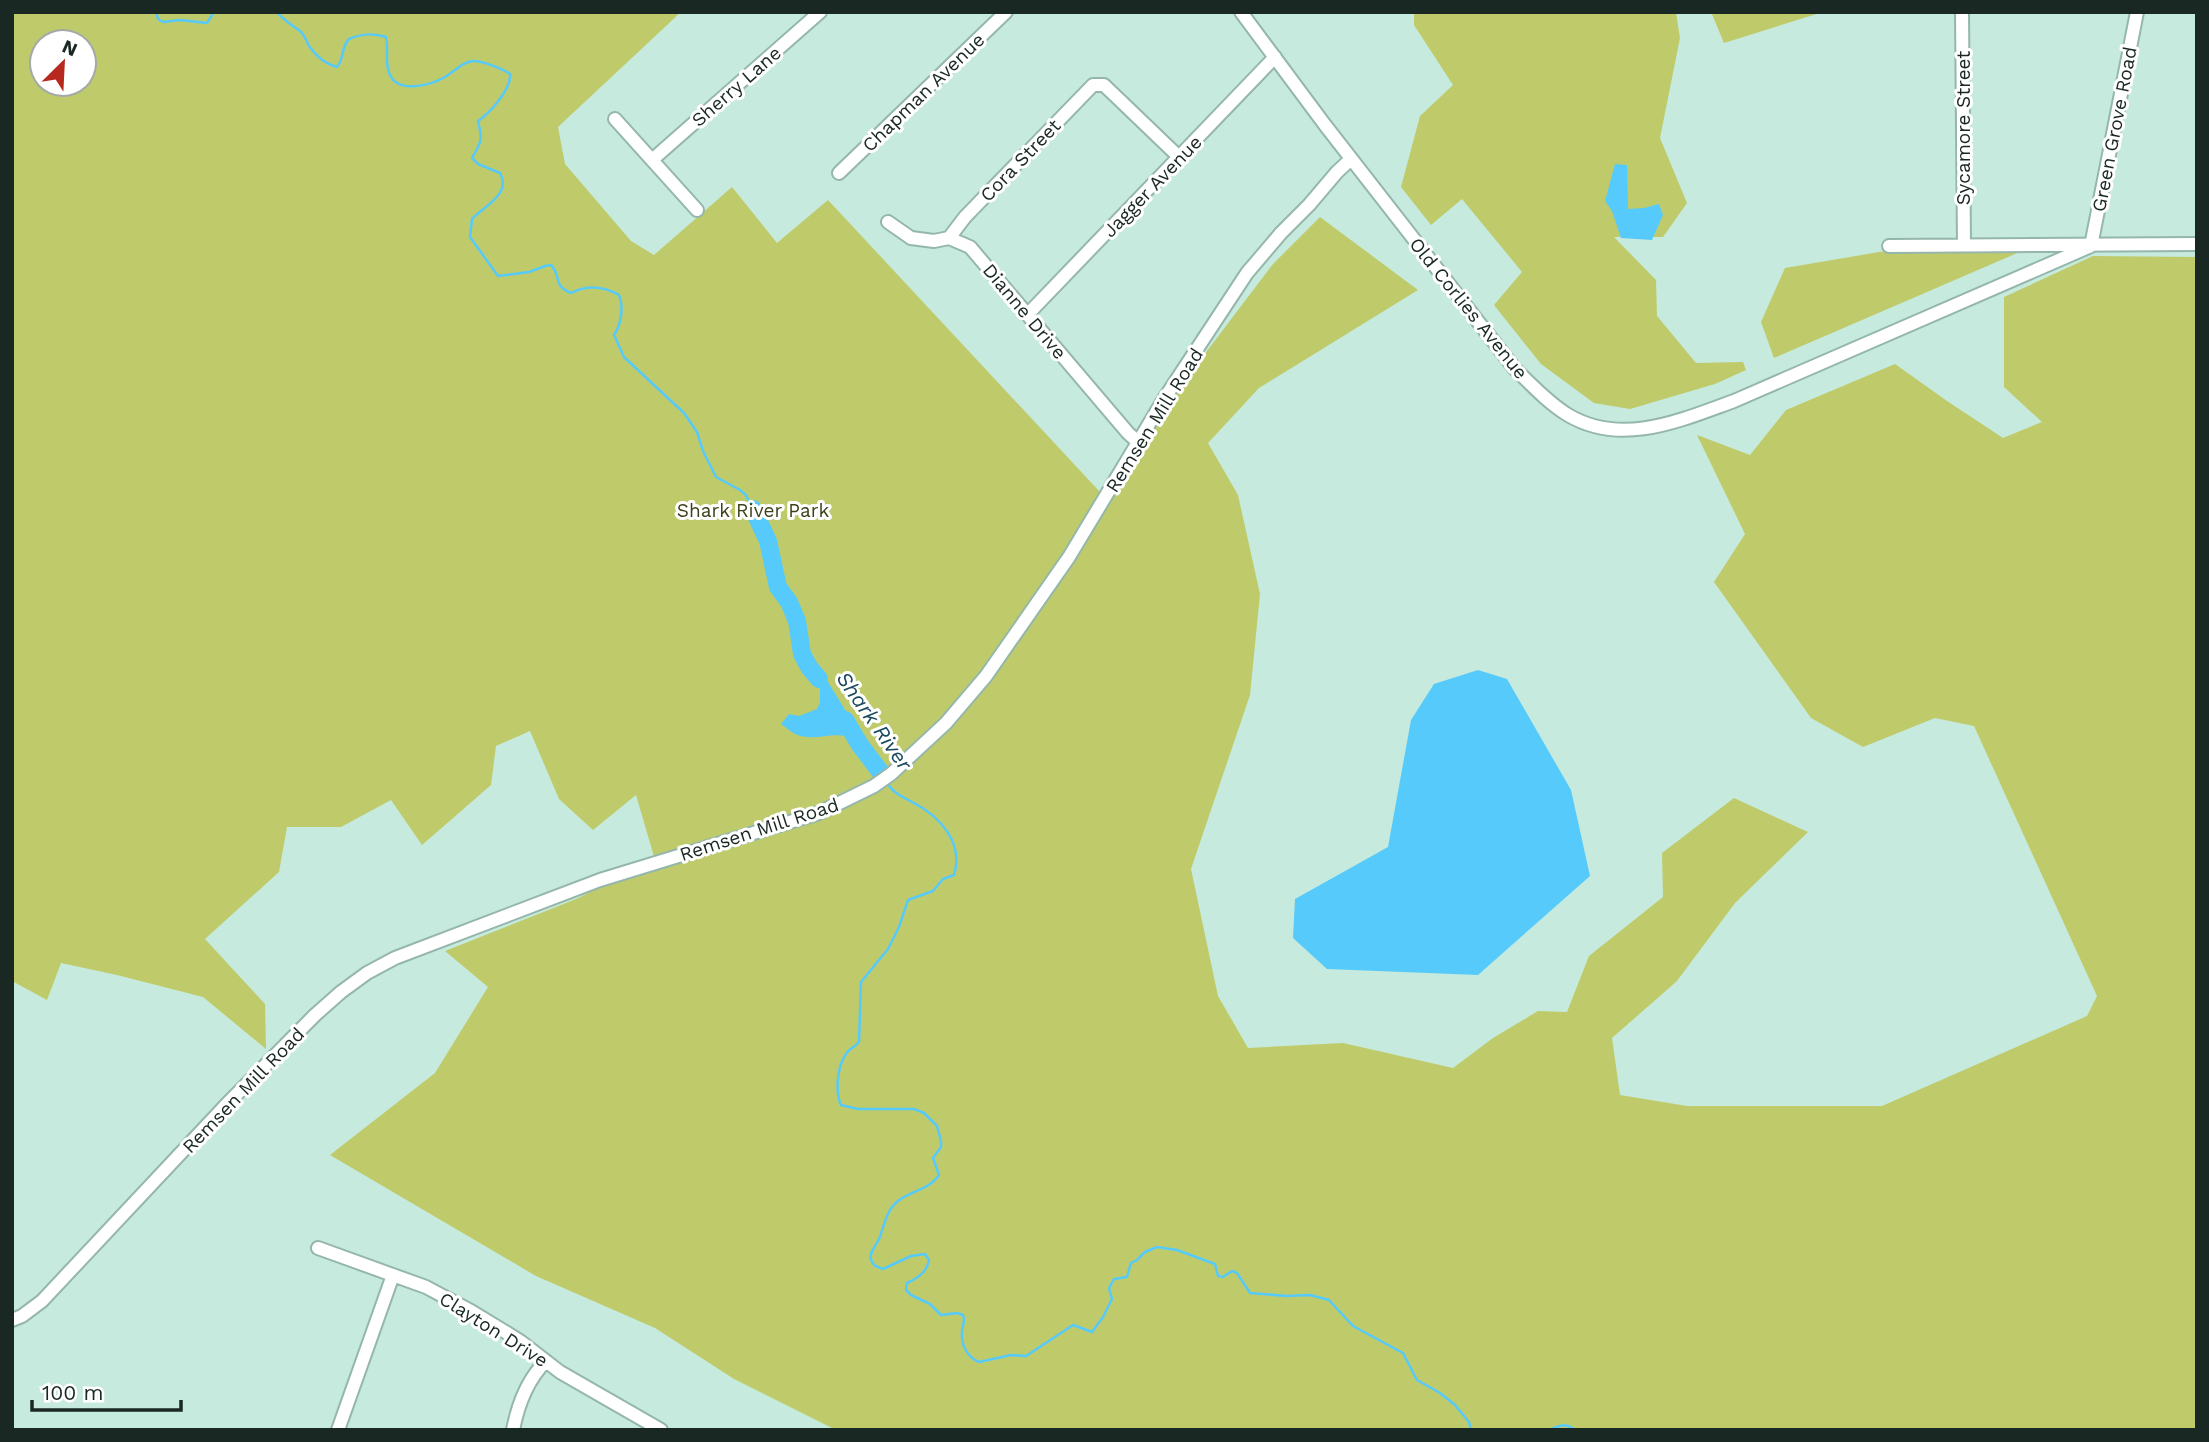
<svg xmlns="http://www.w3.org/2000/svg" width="2209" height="1442" viewBox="0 0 2209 1442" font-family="'Work Sans',sans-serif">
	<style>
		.green { fill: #bfcb6a; fill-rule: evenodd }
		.water { fill: #56cafb }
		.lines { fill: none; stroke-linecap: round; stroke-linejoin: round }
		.stream { stroke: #56cafb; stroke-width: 2.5 }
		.river { stroke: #56cafb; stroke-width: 18 }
		.minor-casing { stroke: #95b7ab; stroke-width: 16 }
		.minor { stroke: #fff; stroke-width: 12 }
		.labels { text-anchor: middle; stroke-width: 6; stroke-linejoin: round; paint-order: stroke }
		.street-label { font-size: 19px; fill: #1a2823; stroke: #fff }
		.park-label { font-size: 19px; fill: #3c4118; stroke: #fff }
		.water-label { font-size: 21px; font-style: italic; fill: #1a4a5e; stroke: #fff }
	</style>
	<rect width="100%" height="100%" fill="#c6eadd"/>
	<path class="green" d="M12,12H681L558,127L565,164L631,241L654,255L732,187L777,243L828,200L1100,492L1273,264L1320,217L1418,290L1259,388L1208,443L1238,495L1260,594L1250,695L1191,869L1218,996L1248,1048L1343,1043L1453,1068L1493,1038L1538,1011L1567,1012L1589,956L1663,897L1662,853L1734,798L1808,832L1735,903L1677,981L1612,1038L1620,1095L1687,1106H1882L2087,1016L2097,996L1974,726L1935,718L1863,747L1811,718L1714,582L1745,534L1697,435L1750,455L1786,410L1895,364L1947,401L2003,438L2042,422L2004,387V297L2093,256L2197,257V1430H836L734,1379L655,1328L536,1276L330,1155L435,1073L488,987L445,951L576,899L655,860L636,795L593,830L559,799L530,731L496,746L491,785L422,845L391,800L341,827H287L279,872L205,939L265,1004L266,1049L203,997L117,975L61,963L47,1000L12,981ZM42,42H84V84H42Z
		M1414,12H1676L1680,38L1660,138L1687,203L1663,237H1614L1656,280L1657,316L1696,363L1743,362L1746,370L1715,384L1630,409L1594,403L1541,364L1494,305L1522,272L1462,199L1431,225L1401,187L1420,116L1453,85L1414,25Z
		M1711,12H1823L1724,43Z
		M1903,248H2029L1774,358L1761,322L1785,268Z"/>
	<path class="water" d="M1615,164L1627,165L1628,209L1644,208L1659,204L1663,215L1652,240L1621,238L1612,211L1605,201Z
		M814,659L861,736L859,742C837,728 822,741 801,736C794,735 787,728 781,724L789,714L799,716L817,709L820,702V688L812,677L806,661Z
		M1478,670L1507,679L1571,790L1590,876L1478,975L1327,969L1293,938L1295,899L1388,847L1411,720L1434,684Z"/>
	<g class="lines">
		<path class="stream" d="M156,12L158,19L163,22L180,20L207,23L214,12
			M277,12C284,21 291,24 300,31C305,35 306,41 309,46C316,56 325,64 337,67C344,59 341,47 349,39C360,34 374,33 386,37C389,50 384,63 390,75C399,94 431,85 445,77C454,72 463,61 474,61C483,61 503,69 510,74C512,88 490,113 478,121C483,141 481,142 472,158L478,164L500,173C512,194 484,206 472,219L470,237L498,276L529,272L545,266L551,265C562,276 552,286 571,293C587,285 603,286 619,295C624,307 621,325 614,335L624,357L684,413L697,432L703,451L716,477L740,490L746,495L757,521L768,537L775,572L788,601L806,661
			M887,783C894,794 903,797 914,803C941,817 964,844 954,875L943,879L933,891L908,900L899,927L888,949L861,982L859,1042C855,1047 849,1049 846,1054C837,1067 835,1092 841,1105L858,1109H914L924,1113L937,1126L941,1141V1147L933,1158L939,1175C930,1189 911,1191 898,1201C886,1210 884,1227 879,1239C876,1246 869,1252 871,1259C872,1266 878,1267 883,1269L911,1256L925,1254L929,1260C927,1272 918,1278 907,1283L906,1290L911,1295L930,1304L941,1315L957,1313L963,1315C966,1323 962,1324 962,1332C961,1345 967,1357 979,1362L1011,1355L1026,1356L1073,1325L1092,1332L1103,1317L1112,1299L1109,1288L1114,1279L1127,1277L1131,1263L1137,1260L1145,1252L1157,1247L1177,1250L1215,1264L1218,1276L1223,1277L1232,1271L1237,1273L1250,1293L1287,1296L1310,1295L1329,1300L1353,1326L1403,1353L1417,1380L1440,1393L1455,1405L1469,1422L1471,1430
			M1549,1430C1558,1426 1567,1422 1575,1430"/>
		<path class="river" d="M753,509L768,541L778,587L789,602L797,621L802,654L809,667L819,679
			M845,720L860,745L882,774"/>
		<g class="minor-casing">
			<path id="minor" d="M1241,12L1325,125L1515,369C1532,385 1548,403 1568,415C1622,447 1681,420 1734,401L2091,246
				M1962,12L1964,244
				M615,119L697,210
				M652,160L820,12
				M839,173L1006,12
				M888,222L911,238L934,241L949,238L970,247L1128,433L1138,442
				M949,238L965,217L1093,85H1104L1179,157
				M1889,246C1991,245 2094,245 2197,244
				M2091,246L2137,12
				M1028,314L1275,57
				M318,1248L426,1287L471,1311L520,1341L560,1372L661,1430
				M12,1320L22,1316L42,1301L225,1106L315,1015L341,992L367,973L395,958L600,880L819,813L874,786L891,774L946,723L986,676L1069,557L1164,399L1247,273L1281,233L1309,205L1337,172L1351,159
				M338,1430L393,1275
				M513,1430C518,1404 527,1380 546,1361"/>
		</g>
		<use href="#minor" class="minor"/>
	</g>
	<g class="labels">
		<g class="street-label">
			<text transform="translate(736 86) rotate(-41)" y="7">Sherry Lane</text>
			<text transform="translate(923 92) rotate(-44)" y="7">Chapman Avenue</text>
			<text transform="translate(1963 128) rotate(-90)" y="7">Sycamore Street</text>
			<text transform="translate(2114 129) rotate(-79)" y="7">Green Grove Road</text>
			<text transform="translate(1020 160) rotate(-46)" y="7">Cora Street</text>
			<text transform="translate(1152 186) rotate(-46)" y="7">Jagger Avenue</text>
			<text transform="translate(1469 308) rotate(51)" y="7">Old Corlies Avenue</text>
			<text transform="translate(1025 311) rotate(50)" y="7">Dianne Drive</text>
			<text transform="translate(1154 420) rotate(-58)" y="7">Remsen Mill Road</text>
			<text transform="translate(759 829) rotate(-18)" y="7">Remsen Mill Road</text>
			<text transform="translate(243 1090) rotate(-46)" y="7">Remsen Mill Road</text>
			<text transform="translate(494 1329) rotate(32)" y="7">Clayton Drive</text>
		</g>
		<g class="park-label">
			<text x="753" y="517">Shark River Park</text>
		</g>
		<g class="water-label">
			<text transform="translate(874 721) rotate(55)" y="7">Shark River</text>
		</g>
	</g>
	<rect width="2209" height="1442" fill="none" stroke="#1a2823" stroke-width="28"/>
	<g transform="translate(63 63) rotate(24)"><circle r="33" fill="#ffffff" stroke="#a3a9a7" stroke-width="2"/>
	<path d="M0-5L12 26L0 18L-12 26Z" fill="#b7291e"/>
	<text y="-10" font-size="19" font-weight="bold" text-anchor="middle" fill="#1a2823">N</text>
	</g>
	<path d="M32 1400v10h149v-10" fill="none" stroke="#1a2823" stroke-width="3.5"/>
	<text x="42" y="1400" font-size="21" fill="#1a2823" stroke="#ffffff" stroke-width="5" paint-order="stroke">100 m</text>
</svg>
